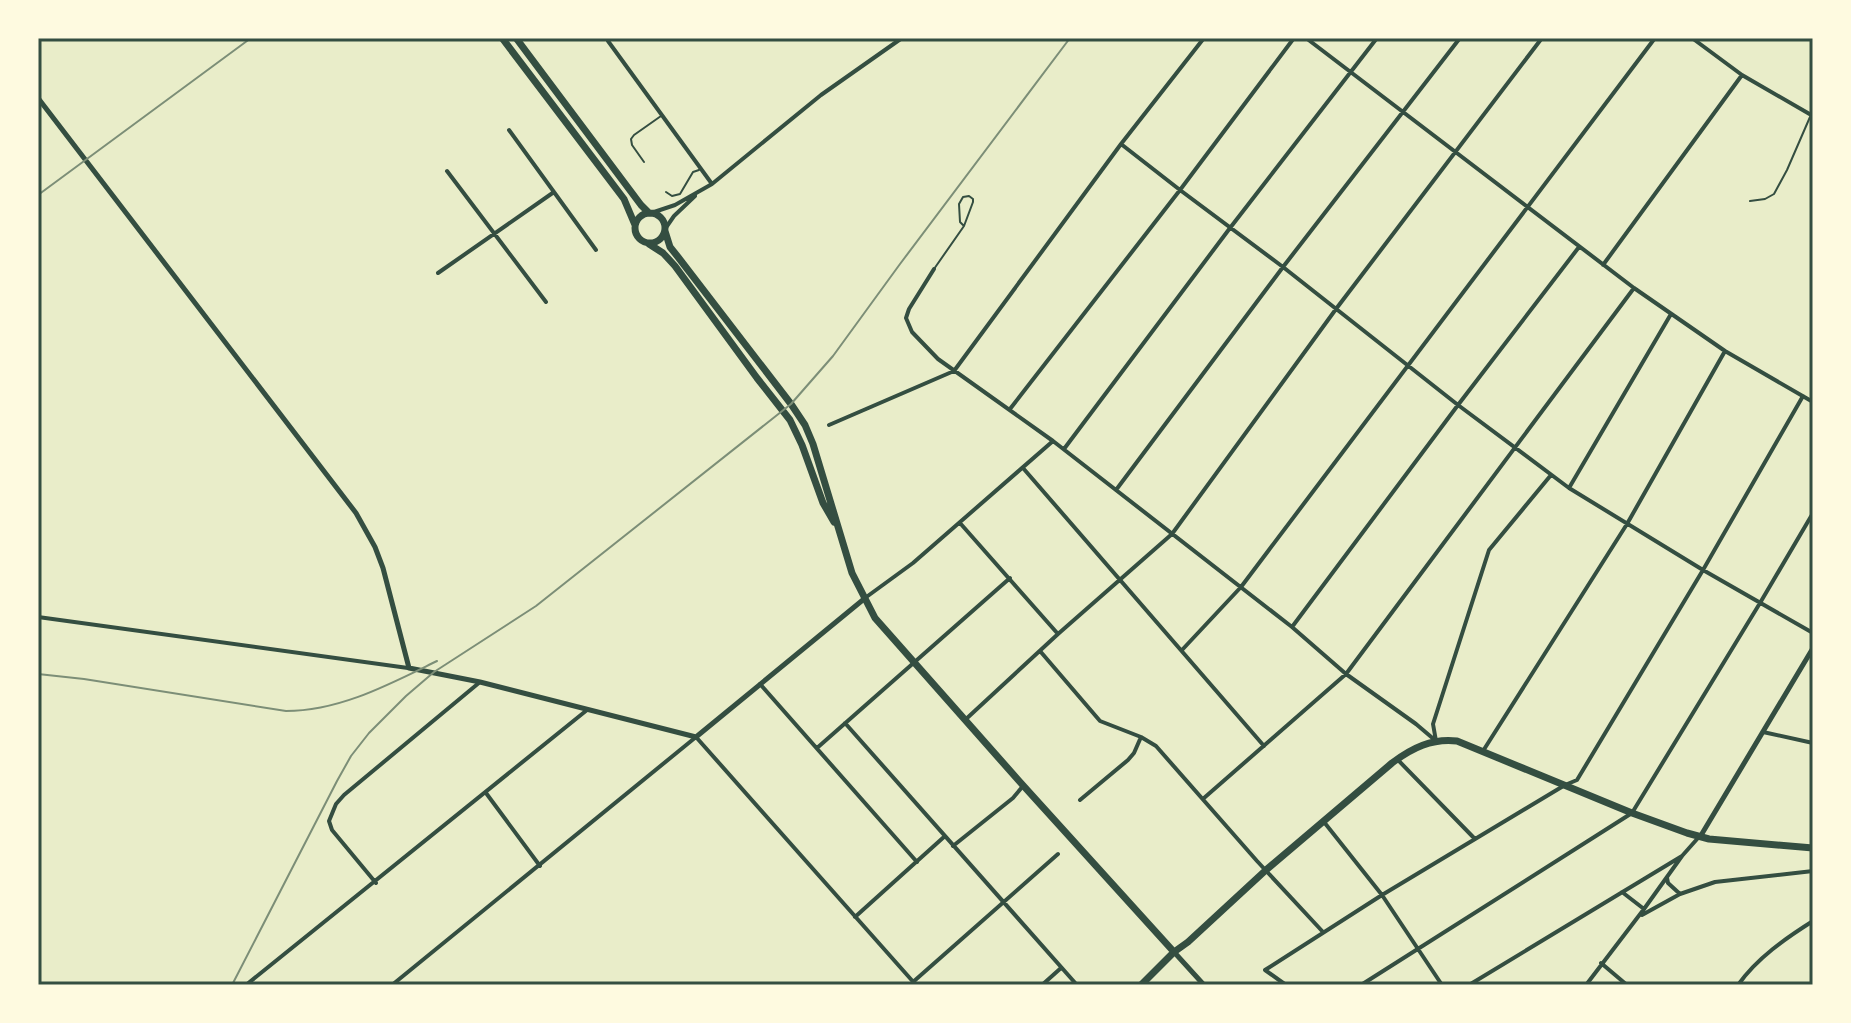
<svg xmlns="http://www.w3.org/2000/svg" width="1851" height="1023" viewBox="0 0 1851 1023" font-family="'Varela Round',sans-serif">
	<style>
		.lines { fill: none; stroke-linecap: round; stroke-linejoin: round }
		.service { stroke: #344e41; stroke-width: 2 }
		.minor { stroke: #344e41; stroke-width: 4 }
		.tertiary { stroke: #344e41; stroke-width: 5 }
		.primary { stroke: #344e41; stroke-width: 7 }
		.rail { stroke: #7c8e77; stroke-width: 2 }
		.neatline { fill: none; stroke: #344e41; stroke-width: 3 }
	</style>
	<rect width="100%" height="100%" fill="#e9edc9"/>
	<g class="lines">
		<path class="service" d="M644,162L632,145L631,139L634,135L661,116
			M666,192L672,196L680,194L693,172L699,170
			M1750,201L1765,199L1774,194L1787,170L1810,117
			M934,269L964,226L973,202V199L969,196L963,197L959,204L960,222L964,226"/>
		<path class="minor" d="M1306,38L1634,288L1725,351L1813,402
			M1692,38L1742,75L1813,116
			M608,41L712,184
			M509,130L596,250
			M1121,144L1180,190L1283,267L1458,405L1569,488L1703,570L1813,633
			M447,171L546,302
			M651,213L675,205L712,184L821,95L902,38
			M665,229L674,216L695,196
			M1603,265L1742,75
			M934,269L909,309L906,318L912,332L938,359L1053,441L1292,627L1346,674L1416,724L1436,741
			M438,273L554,192
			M1010,409L1180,190L1294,38
			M829,425L954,371L1121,144L1204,38
			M1064,449L1230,228L1377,38
			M1023,468L1264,746
			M1569,488L1671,314
			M1116,490L1283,267L1460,38
			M960,523L1058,634
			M865,598L913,563L1053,441
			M38,617L408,668
			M1292,627L1458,405L1579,247
			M1182,650L1241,587L1655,38
			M1040,651L1100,721L1141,737L1156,746L1257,861L1323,932
			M760,684L917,862
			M965,720L1058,634L1172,534L1336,309L1542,38
			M845,723L1077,985
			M1763,732L1813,743
			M1436,741L1433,724L1489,550L1551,475
			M817,748L1010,578
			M1483,751L1627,524L1725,351
			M1397,759L1475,839
			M486,793L540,866
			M1204,798L1346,674L1634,288
			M1080,800L1128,760L1134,753L1141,737
			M1324,822L1382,895L1442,985
			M953,846L1013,798L1023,786
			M1667,878L1668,883L1680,894
			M376,883L332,830L329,821L336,804L344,795L480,682
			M1622,892L1644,909
			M1642,915L1680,894L1715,882L1813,871
			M855,917L945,836
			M1601,963L1627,985
			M913,982L1058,854
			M246,985L587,710
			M392,985L696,737L916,985
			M1042,985L1061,968
			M1286,985L1265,970L1382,895L1565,785L1577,780L1703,570L1803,396
			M1361,985L1632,813L1760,603L1813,513
			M1469,985L1682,856
			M1586,985L1644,909L1682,856L1698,838
			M1738,985C1757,958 1786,938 1813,921"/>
		<path class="tertiary" d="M38,98L356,513L375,547L383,568L409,668L480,682L696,737L864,599
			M1700,837L1813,648
			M1174,952L1204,985"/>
		<path class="primary" d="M502,38L624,199L635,225
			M516,38L641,205L649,213
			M635 228a15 15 0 1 1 30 0a15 15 0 1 1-30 0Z
			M665,231L670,247L678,257L791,404L805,425L813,444L852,573L875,618L1020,782L1174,952
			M649,244L663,253L675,266L757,378L790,420L802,445L823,503L834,522
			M1141,985L1174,952L1188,942L1266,870L1392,763C1412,748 1432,738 1457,741L1632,813L1687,833L1709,839L1813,848"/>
		<path class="rail" d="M38,195L251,38
			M38,674L84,679L286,711C340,711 390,684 437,661
			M232,985L337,781L351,756L369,733L406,696L434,672L536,606L791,404L833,356L900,264L1070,38"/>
	</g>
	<rect width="1851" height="1023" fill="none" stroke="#fefae0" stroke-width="80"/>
	<rect x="40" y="40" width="1771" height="943" class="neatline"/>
</svg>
